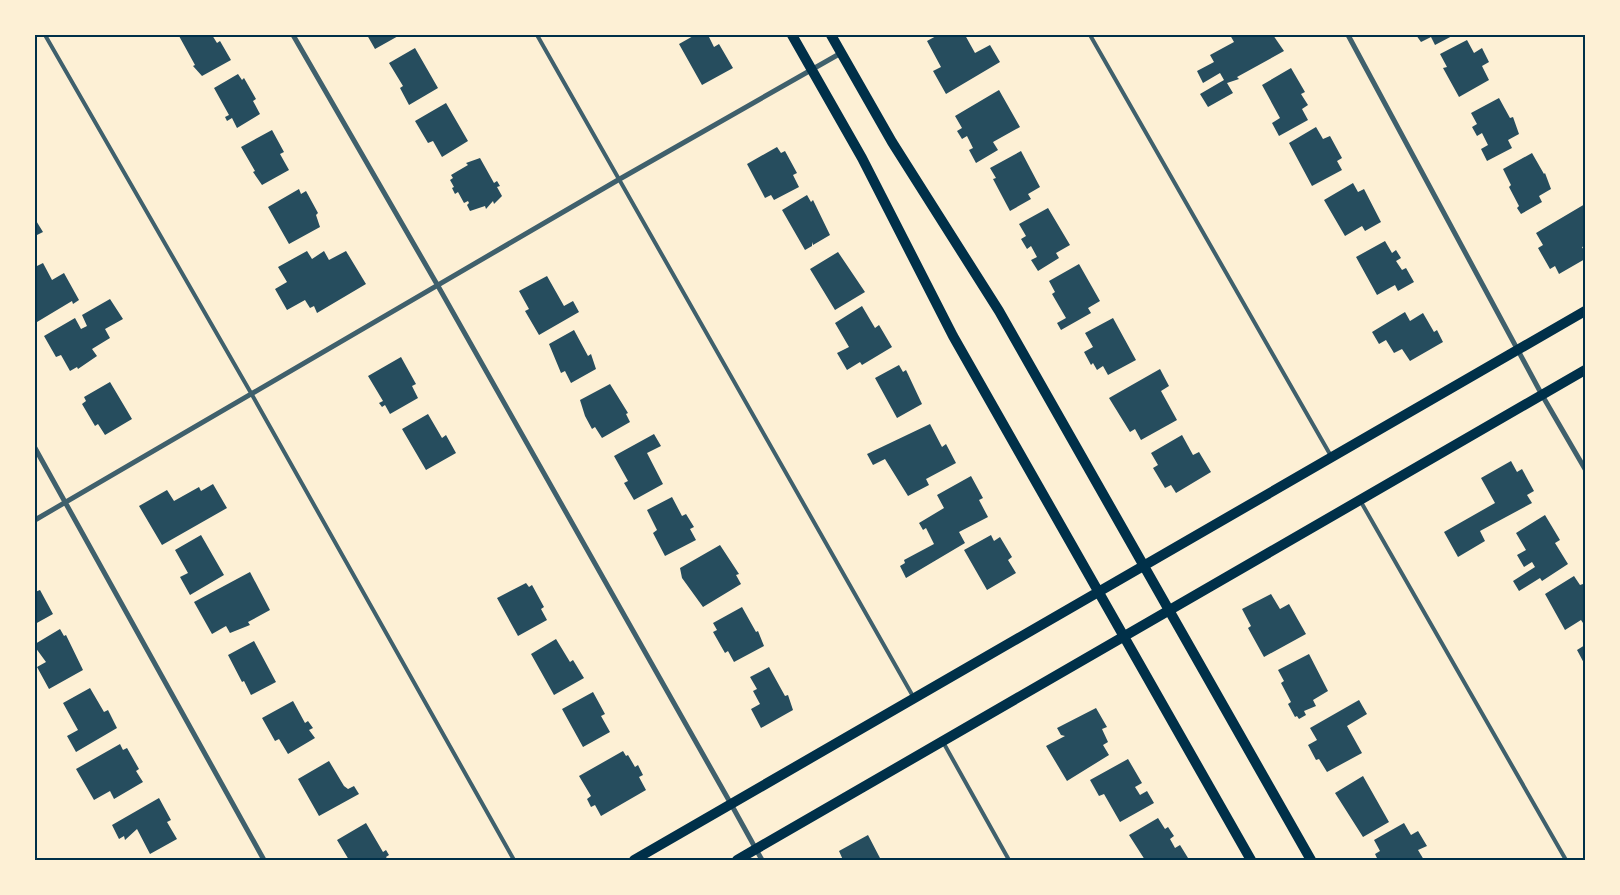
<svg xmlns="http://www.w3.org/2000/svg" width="1620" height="895" viewBox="0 0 1620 895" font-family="'Exo 2',sans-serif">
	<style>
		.building { fill: #264d5e }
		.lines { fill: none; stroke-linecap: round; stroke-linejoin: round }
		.service { stroke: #3f606c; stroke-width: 4 }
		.minor { stroke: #3f606c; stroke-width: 5 }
		.secondary { stroke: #003049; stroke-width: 10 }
		.neatline { fill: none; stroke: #003049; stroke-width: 2 }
	</style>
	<rect width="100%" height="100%" fill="#fdf0d5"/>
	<path class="building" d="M181,35H212L217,43L220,41L231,60L202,76L193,66L195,65L179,36Z
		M367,35H400L375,49Z
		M695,35H708L714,47L719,44L733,68L702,85L679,44Z
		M938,35H965L975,53L990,45L1000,62L946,94L933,71L941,67L927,41Z
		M1230,35H1273L1284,51L1237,77L1239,79L1227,83L1233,93L1208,107L1200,94L1224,80L1220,73L1203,83L1197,71L1214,62L1210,55L1234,42Z
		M1416,35H1454L1435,45L1431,37L1421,42Z
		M1467,40L1474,53L1482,48L1489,62L1482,66L1489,80L1459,97L1443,68L1447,67L1440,54Z
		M415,48L438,88L409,105L400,88L403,86L389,63Z
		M1291,68L1305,92L1301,94L1308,105L1302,109L1308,120L1279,136L1272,123L1280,118L1262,85Z
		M238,74L242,80L244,78L256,99L253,101L260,114L237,128L232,118L227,121L225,117L229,115L214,88Z
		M999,90L1020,127L993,142L998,150L976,163L969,150L973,148L967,136L962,139L957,131L962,128L955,116Z
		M1499,98L1510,118L1513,117L1519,134L1508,140L1512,148L1487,161L1481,149L1488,145L1482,133L1477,136L1472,127L1477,124L1471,113Z
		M446,103L468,141L442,157L433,141L428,143L415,121Z
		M1316,127L1323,139L1330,136L1342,158L1337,161L1342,170L1312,186L1289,143Z
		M272,130L284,152L280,154L289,170L262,185L253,172L255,171L241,147Z
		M777,147L781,153L785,151L797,173L793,175L799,187L774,200L771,195L765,198L747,164Z
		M1021,151L1040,187L1028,194L1031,199L1010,211L993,179L996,178L990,168Z
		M1532,153L1544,174L1545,173L1551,189L1539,196L1542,202L1521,214L1517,208L1519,206L1509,187L1511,185L1503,169Z
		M480,158L494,183L497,181L500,186L497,187L502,196L494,204L493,201L486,209L485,206L470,211L467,205L469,203L468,201L464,203L458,192L455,194L452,188L454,187L450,180L453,178L451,175L468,165L466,163Z
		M1353,183L1358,192L1364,189L1381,222L1365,231L1362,226L1345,236L1324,200Z
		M299,189L301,194L306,191L318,213L316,215L320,227L289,244L268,207Z
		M807,195L811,202L813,200L830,235L813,245L812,242V246L805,250L782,210Z
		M1585,204V227L1583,229L1585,233V246L1582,247L1585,252V259L1559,274L1555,266L1550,269L1538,248L1543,245L1536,233Z
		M1048,208L1070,245L1056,253L1059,258L1038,271L1031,260L1037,257L1031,246L1027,249L1021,239L1026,236L1019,224Z
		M35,219L43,232L35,236Z
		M1385,241L1392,253L1396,250L1401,258L1396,261L1402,270L1406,268L1414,282L1398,291L1395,285L1377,295L1356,257Z
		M307,251L312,259L324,251L329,260L346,251L366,284L317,313L314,306L310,308L305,300L287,310L275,289L287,282L278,267Z
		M838,252L865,292L835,310L810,269Z
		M43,263L52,280L64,273L79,300L73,304L72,301L37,322L35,319V267Z
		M1079,264L1100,301L1088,308L1091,313L1061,330L1057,323L1066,318L1052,294L1055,292L1049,281Z
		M547,276L564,306L573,301L579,312L539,335L525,311L529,309L519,291Z
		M110,299L123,319L105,329L110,338L92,349L97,356L78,369L77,367L70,371L61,355L56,357L44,336L75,318L81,329L87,326L82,315Z
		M862,306L875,328L879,325L892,347L862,365L860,362L847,370L837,353L849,347L835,323Z
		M1405,312L1410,321L1423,313L1434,332L1437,330L1443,342L1410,361L1402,349L1394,353L1386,340L1379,344L1372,332Z
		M1113,318L1136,360L1108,375L1103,366L1097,370L1093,363L1091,365L1084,352L1093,347L1085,333Z
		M574,330L588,356L591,354L596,369L571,383L565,371L561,373L549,344Z
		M401,357L416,384L412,386L418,398L390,414L385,405L382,407L379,403L383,401L368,376Z
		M899,365L903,372L906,370L922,404L897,418L875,378Z
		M1160,369L1169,386L1161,391L1177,420L1141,440L1135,429L1130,432L1109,398Z
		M110,382L132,419L105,435L98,424L95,426L82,404L86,401L84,397Z
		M610,384L628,413L626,414L630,422L602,438L595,427L592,429L585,416L580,400Z
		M428,414L442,438L446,435L456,453L426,470L402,429Z
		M930,424L942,447L946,444L956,463L926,479L929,485L908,496L885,459L873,465L867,454Z
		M654,434L661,446L647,453L663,484L634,500L624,483L628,481L614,456Z
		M1182,435L1193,455L1199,452L1211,472L1176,493L1171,485L1165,488L1153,468L1158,465L1151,453Z
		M1511,461L1517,472L1522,469L1534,491L1527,495L1532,503L1480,531L1485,541L1458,557L1444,532L1495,503L1481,478Z
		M971,476L983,498L979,500L988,517L959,532L965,543L906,578L900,566L905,563L904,560L934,544L926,528L923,530L919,523L944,508L937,495Z
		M213,484L227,508L162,545L139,506L167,490L174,501L199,487L201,491Z
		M672,497L682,516L686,514L694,527L690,529L696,540L665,556L653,533L657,530L647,510Z
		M1545,515L1560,540L1555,543L1568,564L1542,581L1540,578L1519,591L1513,581L1535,567L1532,562L1524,567L1517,555L1526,550L1516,533Z
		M201,535L224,575L190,595L180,577L188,573L175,550Z
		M991,535L994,541L1000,537L1012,557L1008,560L1016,573L987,590L964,550Z
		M720,545L739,574L736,575L741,584L703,607L682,578L680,568Z
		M250,572L270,610L248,622L250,625L230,633L226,626L212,634L194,602Z
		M1574,576L1580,585L1583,584L1585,587V626L1581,620L1565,630L1545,594Z
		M526,583L529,587L532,585L544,607L541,609L547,620L518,636L497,598Z
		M40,590L53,614L35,624V592Z
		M1271,594L1280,609L1289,604L1306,634L1264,657L1248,628L1251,626L1242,609Z
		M742,607L756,632L758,631L764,646L734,662L728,651L725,653L713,632L717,630L713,623Z
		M60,629L64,636L66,635L83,670L49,689L37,667L46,662L35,647V644Z
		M556,639L570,662L573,660L584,678L554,695L531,654Z
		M254,641L276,682L251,695L244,681L242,682L228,655Z
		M1585,645V665L1577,650Z
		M1309,654L1328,691L1313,700L1316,706L1304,711L1306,715L1299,719L1297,716L1295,717L1288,704L1291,702L1281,683L1284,681L1278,670Z
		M769,667L785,696L788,695L793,710L761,728L751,709L760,704L753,691L757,689L750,677Z
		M90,688L104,712L108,710L117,728L76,752L67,736L78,730L63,703Z
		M593,692L605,714L601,716L610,732L583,747L562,709Z
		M1359,700L1367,714L1347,726L1362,753L1327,772L1319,759L1316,760L1308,745L1317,740L1310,728Z
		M293,701L305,723L308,721L313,728L309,730L315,738L288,754L279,739L275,741L262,718Z
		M1096,708L1107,727L1102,729L1108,742L1103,745L1109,755L1067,781L1046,746L1065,736L1061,735L1057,728Z
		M120,744L123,750L127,748L139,769L136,771L143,782L114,799L110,791L94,800L76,769Z
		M623,751L626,756L628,755L635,767L638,765L643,775L639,777L646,790L601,816L595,805L591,807L587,799L591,796L579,776Z
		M1128,759L1142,783L1135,787L1140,795L1147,791L1154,803L1120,822L1104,794L1099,796L1090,780Z
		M329,761L344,786L348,789L354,786L359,794L319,816L298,779Z
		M1363,776L1389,822L1363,837L1335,793Z
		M159,798L171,820L167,822L177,839L150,854L137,829L125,840L124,836L119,839L112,825Z
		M1158,818L1165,829L1168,827L1174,836L1170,839L1175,848L1180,845L1188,858L1185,860H1145L1129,835Z
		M366,823L383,852L386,850L389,855L386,857L388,860H349L337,840Z
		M1404,823L1411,835L1418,831L1427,846L1418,850L1424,860H1378L1375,854L1380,851L1374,840Z
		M868,835L881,860H843L839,851Z"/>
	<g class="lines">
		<path class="service" d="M45,35L251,393L514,860
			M537,35L914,698
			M1090,35L1331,456
			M1361,502L1566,860
			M943,742L1009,860"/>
		<path class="minor" d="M293,35L438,286L731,804L762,860
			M1348,35L1542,395L1585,469
			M35,448L264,860
			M35,520L618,180L841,53"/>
		<path class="secondary" d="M792,35L862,158L953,336L1251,860
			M831,35L892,142L999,311L1311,860
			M634,860L1585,311
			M737,860L1585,370"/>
	</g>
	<rect width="1620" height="895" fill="none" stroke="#fdf0d5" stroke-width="72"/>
	<rect x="36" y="36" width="1548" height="823" class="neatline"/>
</svg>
